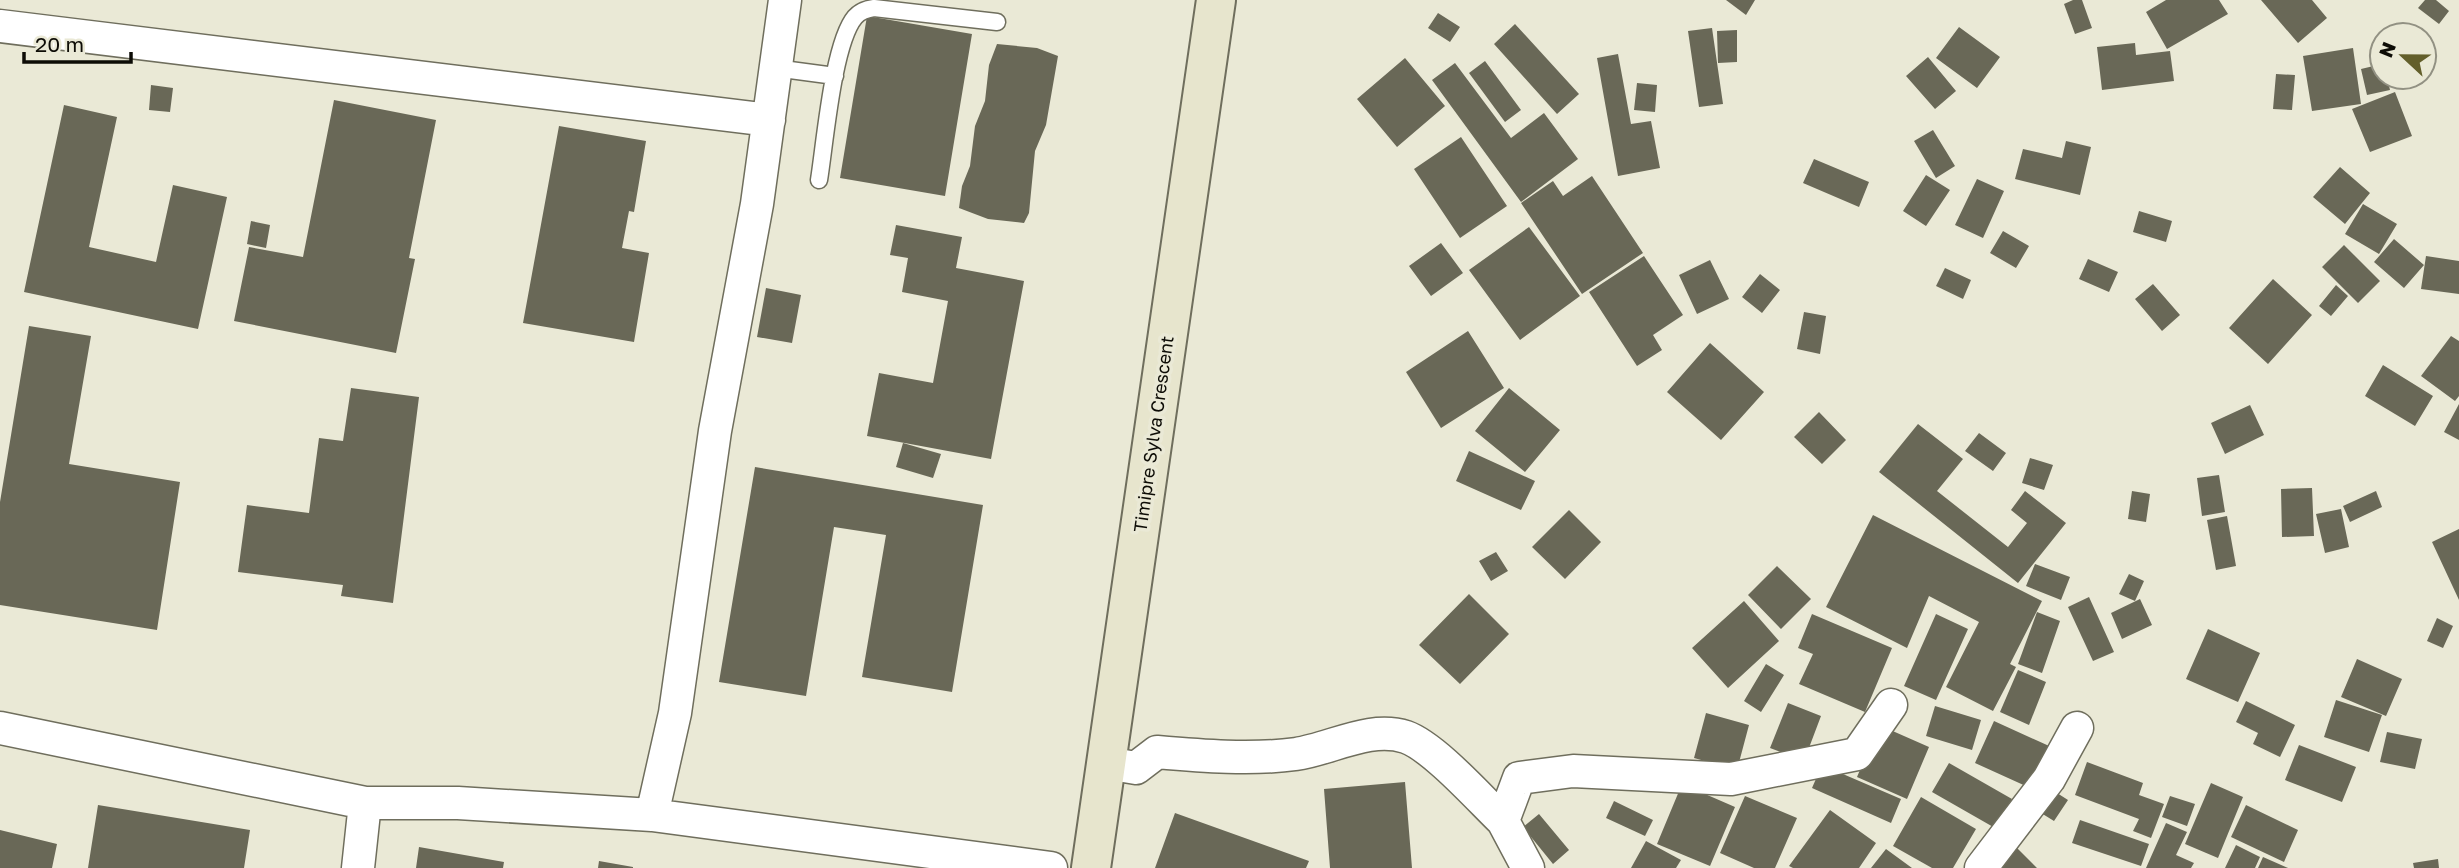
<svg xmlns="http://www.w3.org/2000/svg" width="2459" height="868" viewBox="0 0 2459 868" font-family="'Golos Text',sans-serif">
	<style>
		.building { fill: #696857 }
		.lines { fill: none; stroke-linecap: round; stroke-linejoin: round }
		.lane-casing { stroke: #6f6e5d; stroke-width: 19 }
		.street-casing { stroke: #6f6e5d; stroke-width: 35 }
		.secondary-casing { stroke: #6f6e5d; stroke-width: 42 }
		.lane { stroke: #fff; stroke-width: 16 }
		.street { stroke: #fff; stroke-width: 32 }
		.secondary { stroke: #e7e5cd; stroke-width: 38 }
		.labels { text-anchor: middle; stroke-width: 7; stroke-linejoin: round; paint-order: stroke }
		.street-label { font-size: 18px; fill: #0d0c06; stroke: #eae9d6 }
	</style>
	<rect width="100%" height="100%" fill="#eae9d6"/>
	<path class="building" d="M1726,0H1755L1746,15Z
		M2073,0H2082L2092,28L2075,34L2064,4Z
		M2166,0H2219L2228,14L2167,49L2146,12Z
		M2261,0H2312L2327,18L2298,43Z
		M2425,0H2436L2449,11L2439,24L2418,8Z
		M1438,13L1460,27L1450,42L1428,28Z
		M867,16L972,34L945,196L840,178Z
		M1515,24L1579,94L1557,114L1494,44Z
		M1959,27L2000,57L1977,88L1936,58Z
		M1712,28L1723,104L1699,107L1688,31Z
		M1737,30V62L1718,63L1717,31Z
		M2135,43L2136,55L2170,51L2174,81L2102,90L2097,47Z
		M997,44L1037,48L1058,56L1046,125L1035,151L1029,213L1024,223L988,219L959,208L962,186L970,166L975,126L985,101L989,65Z
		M2353,48L2361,104L2312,111L2303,56Z
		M1618,54L1631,124L1651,121L1660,168L1618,176L1597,58Z
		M1928,57L1956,91L1935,109L1906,76Z
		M1405,58L1445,106L1397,147L1357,99Z
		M1485,61L1521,110L1505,122L1469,73Z
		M1455,63L1511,138L1544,113L1578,159L1521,202L1432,80Z
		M2382,64V77H2387L2390,90L2367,95L2361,69Z
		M2276,74L2295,75L2292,110L2273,109Z
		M1637,83L1657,85L1655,112L1634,110Z
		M151,85L173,88L170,112L149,110Z
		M2395,92L2412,136L2370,152L2352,109Z
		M334,100L436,120L409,258L415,259L396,353L234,321L249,247L303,257Z
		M64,105L117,117L89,247L156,262L173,185L227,197L198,329L24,292Z
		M559,126L646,141L634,212L629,211L622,248L649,253L634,342L523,323Z
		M1933,130L1955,166L1936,178L1914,141Z
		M1461,137L1507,206L1460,238L1414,169Z
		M2066,141L2091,147L2080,195L2015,179L2023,149L2062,158Z
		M1814,159L1869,182L1859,207L1803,183Z
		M2340,167L2370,193L2345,224L2313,197Z
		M1926,175L1950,190L1926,226L1903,211Z
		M1592,176L1643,253L1582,294L1521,203L1553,181L1563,196Z
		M1977,179L2004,191L1983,238L1955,225Z
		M2363,204L2397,224L2379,254L2345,234Z
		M2139,211L2172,221L2166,242L2133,232Z
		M251,221L270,225L266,248L247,244Z
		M896,225L962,237L956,268L1024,281L991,459L867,436L879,373L933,383L948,301L902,292L908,258L890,255Z
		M1529,227L1580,296L1520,340L1469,270Z
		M2003,231L2029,246L2016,268L1990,253Z
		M2394,239L2424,265L2404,288L2374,262Z
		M1441,243L1463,273L1431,296L1409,266Z
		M2344,245L2380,281L2358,303L2322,267Z
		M1644,256L1683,315L1653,335L1662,350L1637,366L1589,292Z
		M2426,256L2459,261V294L2421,289Z
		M2088,259L2118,272L2109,292L2079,279Z
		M1710,260L1729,299L1697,314L1679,275Z
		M1945,268L1971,280L1963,299L1936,286Z
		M1760,274L1780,290L1762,313L1742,297Z
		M2273,279L2312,315L2268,364L2229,328Z
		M2153,284L2180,315L2162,331L2135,299Z
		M2336,285L2348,296L2331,316L2319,306Z
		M766,288L801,295L792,343L757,337Z
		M1804,312L1826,316L1820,354L1797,349Z
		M29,326L91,336L69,464L180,482L157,630L0,605V502Z
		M1468,331L1504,388L1441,428L1406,372Z
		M2451,336L2459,341V396L2455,401L2421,376Z
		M1710,343L1764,392L1721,440L1667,392Z
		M2383,365L2433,396L2415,426L2365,396Z
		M351,388L419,397L393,603L341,596L343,585L238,572L247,505L309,513L319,438L343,441Z
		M1509,388L1560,430L1525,472L1475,431Z
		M2459,404V440L2444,432Z
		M2250,405L2264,435L2225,454L2211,423Z
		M1819,412L1846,440L1822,464L1794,437Z
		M1918,424L1963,459L1937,491L2008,547L2027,523L2011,510L2025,491L2066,523L2018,583L1879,472Z
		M1979,433L2006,453L1993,471L1965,451Z
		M903,443L941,454L933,478L896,467Z
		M1469,451L1535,481L1521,510L1456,481Z
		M2030,458L2053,465L2044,490L2022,483Z
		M755,467L983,505L952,692L862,677L886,535L834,527L806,696L719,682Z
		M2219,475L2225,512L2202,516L2197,478Z
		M2312,488L2314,536L2282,537L2281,489Z
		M2132,491L2150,494L2146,522L2128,519Z
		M2376,491L2382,507L2350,522L2343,506Z
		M2341,509L2349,547L2325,553L2316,514Z
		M1569,510L1601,542L1565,579L1532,547Z
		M1873,515L2042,601L2010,664L2016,667L1993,711L1946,687L1979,622L1929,596L1907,648L1826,607Z
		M2227,516L2236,566L2216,570L2207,520Z
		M2459,529V600L2432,542Z
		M1496,552L1508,571L1491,581L1479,561Z
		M2035,564L2070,577L2061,600L2026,586Z
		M1777,566L1811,599L1781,629L1748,595Z
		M2129,574L2144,581L2135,601L2119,594Z
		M1469,594L1509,634L1460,684L1419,645Z
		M2089,597L2114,652L2093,661L2068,607Z
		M2140,599L2152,625L2122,639L2111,613Z
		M1744,601L1779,641L1728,688L1692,648Z
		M2037,612L2060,621L2042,673L2018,664Z
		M1812,614L1892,648L1865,712L1799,684L1813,654L1798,648Z
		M1936,614L1968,629L1936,700L1904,686Z
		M2437,618L2453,626L2443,648L2427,641Z
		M2208,629L2260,653L2238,702L2186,679Z
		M2357,659L2402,679L2386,716L2341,697Z
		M1766,664L1784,675L1761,712L1744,701Z
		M2018,670L2046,682L2029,725L2000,712Z
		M2336,700L2382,715L2369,752L2324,737Z
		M2246,701L2295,725L2280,757L2253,744L2258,733L2236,722Z
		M1788,703L1821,716L1804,761L1770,748Z
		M1935,706L1981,720L1972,750L1926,736Z
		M1706,713L1749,725L1737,770L1694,758Z
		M1994,721L2058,750L2039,792L1975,763Z
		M1879,725L1929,747L1907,799L1857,777Z
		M2387,732L2422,739L2415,769L2380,762Z
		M2299,745L2356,767L2342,802L2285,780Z
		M2087,762L2143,783L2139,795L2164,804L2151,838L2133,831L2139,819L2075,795Z
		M1949,763L2012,799L1995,828L1932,792Z
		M1822,765L1901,799L1891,823L1812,788Z
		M1405,782L1412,868H1330L1324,789Z
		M2211,783L2243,797L2218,858L2185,844Z
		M1682,784L1735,807L1710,866L1657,844Z
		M2046,786L2068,800L2054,821L2033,808Z
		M1745,796L1797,818L1775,868H1754L1720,853Z
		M2170,796L2195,804L2187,826L2162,817Z
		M1921,797L1976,829L1953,868H1932L1893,846Z
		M1614,801L1653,820L1645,836L1606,818Z
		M98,805L250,830L244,868H88Z
		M2246,805L2298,830L2284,862L2231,837Z
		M1830,810L1876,843L1859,868H1793L1789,866Z
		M1175,813L1309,861L1306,868H1155Z
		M1539,814L1569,850L1553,864L1523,827Z
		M2080,820L2149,844L2141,866L2072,843Z
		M2166,823L2187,832L2176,855L2194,863L2191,868H2146Z
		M0,830L57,844L52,868H0Z
		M1646,841L1681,860L1676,868H1631Z
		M2236,845L2260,857L2255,868H2225Z
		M419,847L504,862L503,868H416Z
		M2016,847L2037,868H1995Z
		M1886,849L1912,868H1871Z
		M2263,857L2288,868H2258Z
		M2438,859L2439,868H2414L2413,863Z
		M599,861L633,867V868H598Z"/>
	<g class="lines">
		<g class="lane-casing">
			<path id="lane" d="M775,68L835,76
				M819,180C825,143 833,43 855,17C860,11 867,9 874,8L997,22"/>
		</g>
		<g class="street-casing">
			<path id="street" d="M0,26L769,120
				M0,728L365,803H458L652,815L1051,868
				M1106,763L1136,768L1157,752C1202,756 1252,760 1296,754C1331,749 1370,725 1406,737C1434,747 1480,799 1503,821
				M652,815L675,713L715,431L757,204L785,0
				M358,868L365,803
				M1528,868L1503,821L1519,778L1573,771L1731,779L1857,754L1891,705
				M1981,868L2049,779L2077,728"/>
		</g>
		<g class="secondary-casing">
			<path id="secondary" d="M1091,868L1216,0"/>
		</g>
		<use href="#lane" class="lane"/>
		<use href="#street" class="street"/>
		<use href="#secondary" class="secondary"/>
	</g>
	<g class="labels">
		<g class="street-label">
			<text transform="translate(1154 434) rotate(-82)" y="6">Timipre Sylva Crescent</text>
		</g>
	</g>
	<g transform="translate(2403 56) rotate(292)"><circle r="33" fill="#eae9d6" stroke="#929183" stroke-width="2"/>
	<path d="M0-5L12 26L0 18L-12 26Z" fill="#635f2b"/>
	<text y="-10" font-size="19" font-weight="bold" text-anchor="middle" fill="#0d0c06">N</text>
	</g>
	<path d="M24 52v10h107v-10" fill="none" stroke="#0d0c06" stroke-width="3.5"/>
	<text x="35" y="52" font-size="21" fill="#0d0c06" stroke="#eae9d6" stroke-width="5" paint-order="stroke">20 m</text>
</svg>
